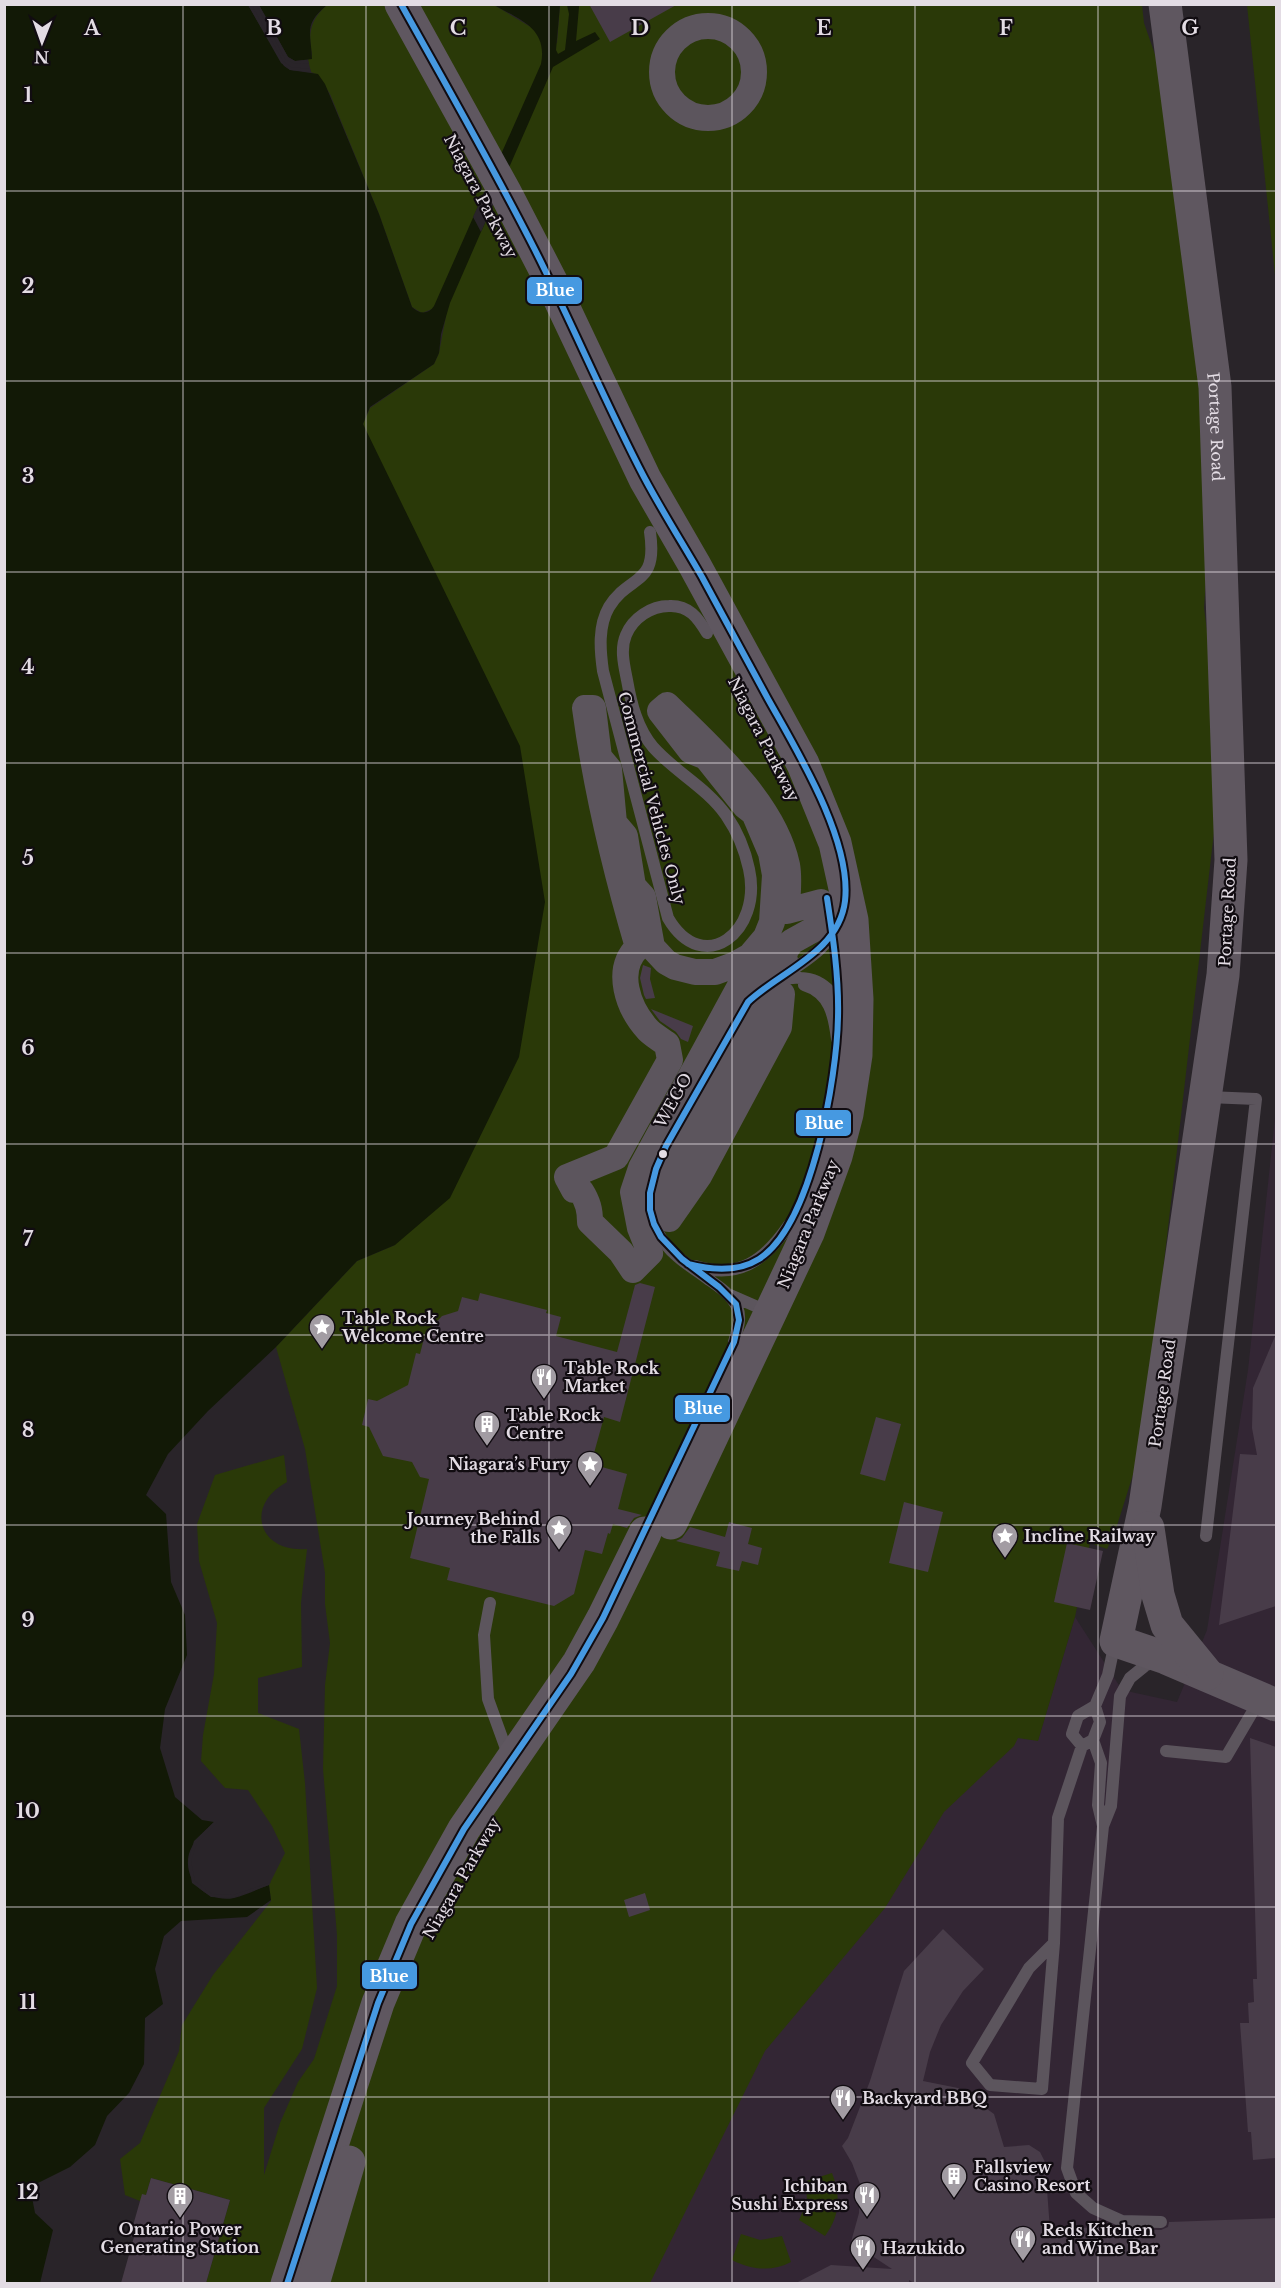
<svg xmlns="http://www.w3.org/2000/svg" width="1281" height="2288" viewBox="0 0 1281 2288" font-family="'Libre Baskerville',serif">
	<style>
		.built { fill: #332634 }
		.green { fill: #2a3908 }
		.water { fill: #121906 }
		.pier { fill: #292429 }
		.building { fill: #483c49 }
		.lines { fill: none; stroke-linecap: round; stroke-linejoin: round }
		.lane { stroke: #5c555d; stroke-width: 12 }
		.street { stroke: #5c555d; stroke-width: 26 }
		.secondary { stroke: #5f5760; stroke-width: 33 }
		.bus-1-casing { stroke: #110c11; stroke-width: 10 }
		.bus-1 { stroke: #4699e1; stroke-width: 6 }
		.grid { fill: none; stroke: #e3dce4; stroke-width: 1.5; stroke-opacity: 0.55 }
		.bus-dot { fill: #e3dce4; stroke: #110c11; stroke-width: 2 }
		.labels { text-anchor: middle; stroke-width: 4.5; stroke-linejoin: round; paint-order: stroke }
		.street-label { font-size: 16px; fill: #e3dce4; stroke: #110c11 }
		.poi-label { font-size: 16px; font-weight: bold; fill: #e3dce4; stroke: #110c11; text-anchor: start }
		.grid-label { font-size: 20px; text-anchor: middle; font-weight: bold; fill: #e3dce4; stroke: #110c11; stroke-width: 4.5; stroke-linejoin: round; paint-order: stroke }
		.line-badge { stroke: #110c11; stroke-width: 2 }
		.badge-label { font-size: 16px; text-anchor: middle; font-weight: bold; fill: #fff }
	</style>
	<rect width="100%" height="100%" fill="#292429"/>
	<path class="built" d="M1276,1109V2283L572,2284L645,2086L1008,1736L1038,1740L1075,1617L1122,1690L1177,1702L1207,1630L1248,1370Z"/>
	<path class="green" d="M327,5H494L534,29L543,45L557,43L560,5H1142L1144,23L1182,132L1215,449L1204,608L1214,685L1217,806L1143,1443L1114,1535L1107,1549L1090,1543L1075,1617L1038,1741L1018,1738L1014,1746L944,1812L885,1908L765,2051L650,2283H206L230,2200L151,2178L146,2195L140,2201L125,2195L120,2159L140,2143L179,2051L182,2025L213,1975L271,1901L269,1885L285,1853L272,1826L248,1790L225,1788L201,1761L203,1735L214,1674L217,1623L199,1561L197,1524L215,1475L284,1455L287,1482C244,1505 258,1553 307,1549L301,1603L302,1667L258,1678V1713L299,1729L305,1783L317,1988L302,2049L264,2108V2175L280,2123L298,2082L314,2059L337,1986V1935L323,1769L325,1685L330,1643L325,1604V1573L305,1449L276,1347L357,1261L395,1245L373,446L363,424L370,408L434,364L439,353L446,316L432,309L422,313L412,307L379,214L330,94L318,75L311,72L308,60L312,55C308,33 310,20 327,5Z
		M1247,5H1276V275H1275Z
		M832,2173C841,2196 840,2216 825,2236L799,2220L807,2202L806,2181Z
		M741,2234L760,2240L782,2236L791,2262C772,2272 751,2270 732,2260Z"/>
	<path class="water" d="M5,5H248L284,66L290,70L318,74L325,84L379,214L412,307C419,314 428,315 434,306L541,64C548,28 520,20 494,5H560L556,50L558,54L565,50L569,14L567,5H579V7L576,41L595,32L600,39L553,67L450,303L441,334L439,353L434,364L370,407L363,424L520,746L545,902L519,1057L450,1198L395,1245L357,1261L276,1347L208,1411L168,1454L146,1495L166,1514L171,1582L185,1615L187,1655L165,1709L160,1748L175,1797L202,1820L214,1822C203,1833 189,1844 188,1860C186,1885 211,1903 234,1898C246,1895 258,1889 269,1885L271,1900L247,1917L181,1921L164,1936L155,1969L163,2004L145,2018L144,2064L129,2093L107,2116L95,2145L70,2167L30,2187L35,2213L53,2230L40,2283L5,2284Z
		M259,5H327C303,25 311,32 312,59L295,61L288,57Z"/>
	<path class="pier" d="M251,4L283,61L291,67L310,69L311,72L290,70L281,63L248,5Z
		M256,4L259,5L288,57L295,61L308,60L309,63L295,64L285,59Z
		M501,155L508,171L481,232L473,217Z
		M214,1822H217L216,1824L197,1843L191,1861L195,1881L212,1894L233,1895L271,1882L269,1885L233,1898L211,1897L192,1883L188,1861L194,1841Z"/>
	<path class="building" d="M589,4H678L610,42Z
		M643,965L651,968L650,979L655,998L646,999L644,995L640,978Z
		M651,1009L693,1026L688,1042L681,1039L676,1032L660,1021Z
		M640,1283L655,1287L620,1422L604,1417L591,1464L627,1474L618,1509L642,1515L634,1518L627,1528L613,1524L610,1534L608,1533L602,1554L585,1550L574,1594L554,1606L447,1580L450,1568L410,1558L429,1479L420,1477L412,1462L383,1456L369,1427L362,1425L368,1399L377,1401L408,1385L416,1353L420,1354L425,1334L442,1316L458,1311L462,1297L478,1301L480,1293L547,1310L546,1313L561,1317L556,1336L617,1352L635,1285Z
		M1276,1334V1606L1219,1625L1240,1454L1257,1455L1252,1428L1253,1388Z
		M876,1417L901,1424L885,1481L860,1474Z
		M904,1502L943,1512L928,1572L889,1563Z
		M729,1522L752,1528L748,1544L762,1548L758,1565L742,1561L739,1571L716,1566L720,1552L676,1541L682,1538L690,1527L725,1537Z
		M1067,1543L1103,1551L1090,1610L1054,1602Z
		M1250,1738L1276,1747V2158L1253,2160L1251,2132H1248L1240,2023H1249L1248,2003L1254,2002L1253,1979H1257Z
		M645,1893L650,1910L629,1917L624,1900Z
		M943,1929L984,1969L963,1991L941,2025L930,2052L923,2081L958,2088L994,2114L1004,2147L1029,2145L1040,2152L1045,2162L1050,2230L1112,2226L1122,2229L1161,2230L1168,2227L1169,2222L1276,2218V2283H914L909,2280V2283H796L831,2265L892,2269L851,2242L859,2213L860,2184L852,2163L842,2146L848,2138L870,2081L904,1971Z
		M151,2178L230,2200L206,2283H121L134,2237L130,2236L142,2194L146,2195Z"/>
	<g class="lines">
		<path class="lane" d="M650,532C658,587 630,573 609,607C598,626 600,650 603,671L668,918C703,978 763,932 749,869C745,850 737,831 726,815C706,787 675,772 653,747C637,728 631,703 627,680C624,665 620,649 626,635C633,618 651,606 669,606C689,605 698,618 707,633
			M781,977C806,961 834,945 842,913
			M804,985C830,993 834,1015 837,1039
			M696,1093C706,1075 716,1058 725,1041C743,1009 759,975 801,978C827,979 838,1000 849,1021
			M672,1137C650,1180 635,1220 678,1257C687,1265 698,1271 708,1279C718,1286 732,1295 737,1307C742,1318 737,1331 734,1342
			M695,1266C739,1280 765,1260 789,1225
			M730,1295L769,1312
			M1206,1536L1256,1099L1208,1097
			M490,1603L484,1635L488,1699L509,1757
			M1155,1662L1146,1665L1130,1678L1120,1696L1111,1806L1103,1826L1067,2168L1076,2193L1093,2208L1122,2221L1161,2222
			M1093,1740L1101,1763L1098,1805L1103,1826
			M1082,1746L1072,1734L1078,1716L1095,1706L1108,1675L1115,1642
			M1166,1751L1226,1757L1260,1699
			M1054,1943L1029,1968L972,2063L990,2085L1042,2089L1054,1943L1058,1818L1082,1746L1093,1740L1100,1722L1095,1706"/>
		<path class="street" d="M662 72a46 46 0 1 1 92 0a46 46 0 1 1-92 0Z
			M667,705C710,747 774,803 787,865C790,880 787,896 787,911L821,902L818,927L791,942L782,956L785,960C767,966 753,972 740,986L641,1168L633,1192L640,1228L650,1253L633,1270L621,1252L590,1222C590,1210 588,1202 581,1191L574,1190L567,1177L616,1157L670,1060L667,1044C661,1040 653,1035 648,1030C628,1008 614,970 638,947C615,869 596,789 585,708H593L599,757L609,769L614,823L625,836L633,886L643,897L652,947L666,962L675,967L695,972H715L734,965L750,956L766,937L772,922L775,875L771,853L754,813L745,806L706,757L691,751L660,711Z
			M782,994L779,1027L699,1176L669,1219L666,1188L672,1172L762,1008L768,1001Z"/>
		<g class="secondary">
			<path d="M401,4L506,194L552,283L645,479L694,564L803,764L835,843L852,920L857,999L856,1055L847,1114L836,1156L808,1233L671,1523"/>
			<path id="s1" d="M1165,4L1215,387L1231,860L1223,975L1145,1506L1116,1641L1166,1658L1276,1705"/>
			<path d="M1148,1528L1158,1595L1167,1625L1207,1674"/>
			<path d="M287,2284L378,2003L411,1924L464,1829L579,1662L603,1618L645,1533"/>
			<path d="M313,2284L349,2162"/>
		</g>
		<g class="bus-1-casing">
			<path id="bus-1" d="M688,1264C711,1270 737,1273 759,1259C812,1225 837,1077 838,1017C839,977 833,937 827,898
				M287,2284L378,2003L411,1924L464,1829L571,1674L603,1618L734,1342L739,1320L736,1304L719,1287L682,1259L661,1237L654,1224L650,1210V1193L656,1169L666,1146L748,1002C781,971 839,952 845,901C852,840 797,751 768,699C746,658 724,617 702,577C683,544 662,511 644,477C605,402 572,323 534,248C492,165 446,85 401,4"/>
		</g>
		<use href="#bus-1" class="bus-1"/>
	</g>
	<path class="grid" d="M183,4V2284M366,4V2284M549,4V2284M732,4V2284M915,4V2284M1098,4V2284M4,191H1276M4,381H1276M4,572H1276M4,763H1276M4,953H1276M4,1144H1276M4,1335H1276M4,1525H1276M4,1716H1276M4,1907H1276M4,2097H1276"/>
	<defs>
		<g id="sight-pin" transform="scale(1.35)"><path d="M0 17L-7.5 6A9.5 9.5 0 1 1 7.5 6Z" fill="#a29ca3" stroke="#110c11"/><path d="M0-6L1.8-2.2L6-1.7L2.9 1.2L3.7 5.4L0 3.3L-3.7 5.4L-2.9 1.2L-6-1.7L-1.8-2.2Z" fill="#fff"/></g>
		<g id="restaurant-pin" transform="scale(1.35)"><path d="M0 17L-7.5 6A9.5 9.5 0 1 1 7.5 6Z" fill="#a29ca3" stroke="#110c11"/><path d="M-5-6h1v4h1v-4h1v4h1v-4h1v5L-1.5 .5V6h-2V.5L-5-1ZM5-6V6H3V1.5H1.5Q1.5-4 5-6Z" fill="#fff"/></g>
		<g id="building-pin" transform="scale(1.35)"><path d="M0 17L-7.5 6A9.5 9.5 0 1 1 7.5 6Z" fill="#a29ca3" stroke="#110c11"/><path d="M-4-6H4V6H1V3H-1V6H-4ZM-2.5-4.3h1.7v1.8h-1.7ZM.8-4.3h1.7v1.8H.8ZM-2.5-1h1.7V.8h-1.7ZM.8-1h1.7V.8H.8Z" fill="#fff"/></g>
	</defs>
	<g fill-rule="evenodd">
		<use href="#sight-pin" x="322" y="1327"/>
		<use href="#restaurant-pin" x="544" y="1377"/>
		<use href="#building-pin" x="487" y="1424"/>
		<use href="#sight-pin" x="590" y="1464"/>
		<use href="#sight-pin" x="559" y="1528"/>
		<use href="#sight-pin" x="1005" y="1536"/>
		<use href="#restaurant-pin" x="843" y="2098"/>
		<use href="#building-pin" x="954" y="2176"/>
		<use href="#restaurant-pin" x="867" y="2195"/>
		<use href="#building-pin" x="180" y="2196"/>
		<use href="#restaurant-pin" x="1023" y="2239"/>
		<use href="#restaurant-pin" x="863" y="2248"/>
	</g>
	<circle class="bus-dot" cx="663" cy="1154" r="5"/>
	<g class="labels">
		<g class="street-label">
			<text transform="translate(481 196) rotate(62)" y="6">Niagara Parkway</text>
			<text dy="6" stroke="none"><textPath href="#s1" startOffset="426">Portage Road</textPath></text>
			<text transform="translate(764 739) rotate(63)" y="6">Niagara Parkway</text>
			<text transform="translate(652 798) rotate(75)" y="6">Commercial Vehicles Only</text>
			<text transform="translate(1227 912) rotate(-87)" y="6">Portage Road</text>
			<text transform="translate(673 1100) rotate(-61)" y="6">WEGO</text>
			<text transform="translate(808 1224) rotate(-68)" y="6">Niagara Parkway</text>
			<text transform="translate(1162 1393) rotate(-82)" y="6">Portage Road</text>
			<text transform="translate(461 1878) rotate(-60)" y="6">Niagara Parkway</text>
		</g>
		<g class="poi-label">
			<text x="342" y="1324">Table Rock<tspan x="342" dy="18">Welcome Centre</tspan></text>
			<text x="564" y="1374">Table Rock<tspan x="564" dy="18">Market</tspan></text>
			<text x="506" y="1421">Table Rock<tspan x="506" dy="18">Centre</tspan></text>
			<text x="570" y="1470" text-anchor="end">Niagara’s Fury</text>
			<text x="540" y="1525" text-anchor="end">Journey Behind<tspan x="540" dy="18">the Falls</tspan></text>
			<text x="1024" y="1542">Incline Railway</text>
			<text x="862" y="2104">Backyard BBQ</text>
			<text x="974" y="2173">Fallsview<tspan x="974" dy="18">Casino Resort</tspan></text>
			<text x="848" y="2192" text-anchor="end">Ichiban<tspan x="848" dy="18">Sushi Express</tspan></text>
			<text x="180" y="2235" text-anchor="middle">Ontario Power<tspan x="180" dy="18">Generating Station</tspan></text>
			<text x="1042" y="2236">Reds Kitchen<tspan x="1042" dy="18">and Wine Bar</tspan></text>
			<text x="882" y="2254">Hazukido</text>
		</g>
	</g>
	<g class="grid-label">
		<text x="92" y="35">A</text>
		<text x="274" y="35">B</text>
		<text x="458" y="35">C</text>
		<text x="640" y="35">D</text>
		<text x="824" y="35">E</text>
		<text x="1006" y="35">F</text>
		<text x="1190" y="35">G</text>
		<text x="28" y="102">1</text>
		<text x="28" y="293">2</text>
		<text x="28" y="483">3</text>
		<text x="28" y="674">4</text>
		<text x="28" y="865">5</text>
		<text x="28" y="1055">6</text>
		<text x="28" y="1246">7</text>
		<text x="28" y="1437">8</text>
		<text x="28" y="1627">9</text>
		<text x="28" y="1818">10</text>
		<text x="28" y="2009">11</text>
		<text x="28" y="2199">12</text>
	</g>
	<g class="line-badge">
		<rect x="526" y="276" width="57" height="29" rx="6" fill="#4699e1"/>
		<rect x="795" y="1109" width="57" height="28" rx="6" fill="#4699e1"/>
		<rect x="674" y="1394" width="57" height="29" rx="6" fill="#4699e1"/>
		<rect x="361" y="1961" width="57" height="29" rx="6" fill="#4699e1"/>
	</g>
	<g class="badge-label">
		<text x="555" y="296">Blue</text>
		<text x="824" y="1129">Blue</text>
		<text x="703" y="1414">Blue</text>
		<text x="389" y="1982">Blue</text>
	</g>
	<rect width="1281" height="2288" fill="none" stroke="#e3dce4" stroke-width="12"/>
	<g transform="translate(42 42) rotate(181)" stroke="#110c11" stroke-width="4.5" paint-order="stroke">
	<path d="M0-4.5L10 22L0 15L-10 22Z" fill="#e3dce4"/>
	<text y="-9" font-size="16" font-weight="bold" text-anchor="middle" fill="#e3dce4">N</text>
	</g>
</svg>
